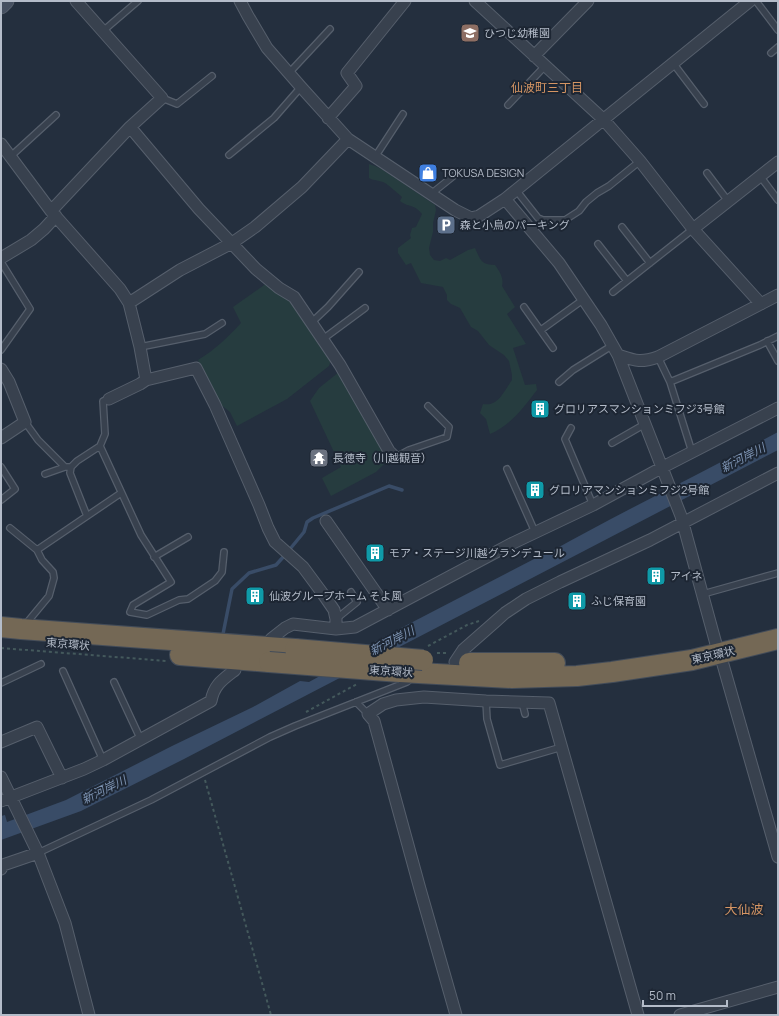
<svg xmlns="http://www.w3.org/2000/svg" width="779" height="1016" viewBox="0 0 779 1016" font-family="Manrope,'Noto Sans JP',sans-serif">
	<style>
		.green { fill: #263c3f }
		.water { fill: #394c67 }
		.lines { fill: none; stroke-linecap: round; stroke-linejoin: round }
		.stream { stroke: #394c67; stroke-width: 3.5 }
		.lane-casing { stroke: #565f6c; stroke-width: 8 }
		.street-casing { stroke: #565f6c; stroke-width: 13 }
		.secondary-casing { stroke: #565f6c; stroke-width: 17 }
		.highway-casing { stroke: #434c59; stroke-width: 22 }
		.path { stroke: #44595c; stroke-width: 2; stroke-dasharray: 3 3; stroke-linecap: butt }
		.lane { stroke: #38414e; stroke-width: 5.5 }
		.street { stroke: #38414e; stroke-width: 11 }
		.secondary { stroke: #465061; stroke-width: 15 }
		.highway { stroke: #746855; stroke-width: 20 }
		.highway-bridge-casing { stroke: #434c59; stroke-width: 22; stroke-linecap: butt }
		.highway-bridge { stroke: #746855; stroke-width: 20 }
		.labels { text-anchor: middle; stroke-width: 4; stroke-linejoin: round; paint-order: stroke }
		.poi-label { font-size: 11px; fill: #b4bcc9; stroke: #1d2633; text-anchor: start }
		.street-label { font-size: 11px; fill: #b4bcc9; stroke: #1d2633 }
		.neighbourhood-label { font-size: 12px; fill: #d59563; stroke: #1d2633 }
		.water-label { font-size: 12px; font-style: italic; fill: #7c92b1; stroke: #1d2633 }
		.quarter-label { font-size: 13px; fill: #d59563; stroke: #1d2633 }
	</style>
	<rect width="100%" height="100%" fill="#242f3e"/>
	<path class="green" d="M369,164L375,166L383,170L435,205L436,210L433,223V232L429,248L430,255L434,260L440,261L446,258L450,260L468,250L475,248C480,259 481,265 495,265C500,272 504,278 502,286L515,307L507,314L526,344L513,348L525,385L536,384L537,390C524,407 511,425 490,434L486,419L480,413L483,404C498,407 504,391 512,380V375L509,361L504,355L489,345L478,331L471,327L460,308L451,304L447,300V295L443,287L421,283L411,263L406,265L398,253V248L411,238L410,235L412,228L416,227L422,214C413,203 409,208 400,201L402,197C400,195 387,184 385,183C380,180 374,181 369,178Z
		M267,283L292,301L331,360L329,366L287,399L237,426L230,412L216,401L198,360C215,350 228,337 241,323L233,307Z
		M339,372L389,459L376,472L331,496L322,478L341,467L310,401L319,388Z"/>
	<path class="water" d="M778,432V450L184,759L81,811L1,840V816L5,815L7,822L66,800L172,746L253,707L300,681L309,682L329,671L376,641L536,558L550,552C625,510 702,473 778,432Z"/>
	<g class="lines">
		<path class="stream" d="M290,549L304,532L307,522L313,518L389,486L402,490
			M223,634L232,589L249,573L276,565L285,555"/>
		<g class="lane-casing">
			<path id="lane" d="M756,1L778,30
				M103,31L138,1
				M771,53L778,47
				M673,63L704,104
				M289,73L330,29
				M162,98L177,104L212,76
				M508,105L545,66
				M229,155L274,118L301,87
				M10,157L56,115
				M375,157L403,114
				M707,173L728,201
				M760,176L778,200
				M516,190L538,218L543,220H565L579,211L586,202L597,193L609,186L640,161
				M431,194L456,174
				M622,227L650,263
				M598,244L627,281
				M1,262L30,309L1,350
				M613,292L693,229
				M524,307L553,348
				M311,323L328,307L359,272
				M541,330L584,299
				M323,339L365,308
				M767,341L778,361
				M140,347L205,334L222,323
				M658,357L670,382L692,452
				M559,382L573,370L613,345
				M670,382L760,345L778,336
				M109,399L103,401L105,434L100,446L141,535L171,582L133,605L130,612L147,615L179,600L188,599L215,581L222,572L224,552
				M25,422L38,440L65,467H71L70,473L87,516
				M571,428L565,439L593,505
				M612,443L645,424
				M394,456H398L409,450L447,437L449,427L428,406
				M1,467L15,489L1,500
				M71,467L77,461L100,446
				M507,469L535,532
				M45,474L65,467
				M10,528L37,550L42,560L53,572L54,578L49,596L25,625
				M37,550L121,493
				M154,557L188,537
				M703,594L778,573
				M336,619L357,602L351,592
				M63,671L103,760
				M114,682L141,740
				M1,683L41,664
				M486,701L487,719L500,765L562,747
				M356,702L368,714
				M522,702L525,714
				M38,853L151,800L270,737L295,726L407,682L412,678"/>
		</g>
		<g class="street-casing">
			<path id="street" d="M240,1L248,16L267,48L301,87L348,139L455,210L471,218L479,216L505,199L750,1
				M475,1L603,119L640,161L693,229L761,304
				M534,56L588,1
				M328,118L356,86L347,73L405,1
				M130,127L199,209L256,269L279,288L294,297L340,365L389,451L394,456
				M1,144L51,211L120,289L129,303L180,270L232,243L255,227L302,187L348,139
				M505,199L559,263L601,325L618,355L681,516L716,644L720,654L778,857
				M51,211L130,127L162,98L76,1
				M693,229L778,162
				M1,258L31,240L44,229L56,216
				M129,303L140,347L146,380
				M618,355C636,361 640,363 658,357L778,295
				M1,369L9,382L25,422L1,438
				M109,399L140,384L146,380L196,368L215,405L259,505L268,528L275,542L303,567L323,594L334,610L336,619V629
				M326,521L388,610
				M271,639L285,628L293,624L336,629L355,627L513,543L593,505L663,467L778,408
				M455,662L463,650L496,621L505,613L526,599L560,582L650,540L778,473
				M1,742L37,727L62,778
				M1,777L38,853L65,923L89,1015
				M1,801L84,769L103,760L211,701C214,685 222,680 235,670
				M1,869L3,865L38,853
				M456,1015L420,889L374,721L368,714L383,704L396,700L424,697L486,701L549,703L638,1015
				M680,1015L778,987"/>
		</g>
		<g class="secondary-casing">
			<path id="secondary" d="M1,6L6,1"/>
		</g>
		<g class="highway-casing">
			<path id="highway" d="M1,627L21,629L295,649
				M180,655L269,662
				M469,663H555
				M400,672L512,678L577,676L612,672L692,660L778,639"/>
		</g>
		<path class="path" d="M428,646L467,625L479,621
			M1,648L167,661
			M437,653H448
			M306,712L357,684
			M205,780L271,1015"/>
		<use href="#lane" class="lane"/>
		<use href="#street" class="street"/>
		<use href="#secondary" class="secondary"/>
		<use href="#highway" class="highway"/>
		<g class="highway-bridge-casing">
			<path id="highway-bridge" d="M295,649L423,660
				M269,662L400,672"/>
		</g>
		<use href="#highway-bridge" class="highway-bridge"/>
	</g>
	<defs>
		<g id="school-square" transform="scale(1)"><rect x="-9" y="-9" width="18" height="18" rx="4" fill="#8d6e63" stroke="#1d2633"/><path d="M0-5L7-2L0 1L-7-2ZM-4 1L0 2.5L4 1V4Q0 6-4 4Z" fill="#fff"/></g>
		<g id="shop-square" transform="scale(1)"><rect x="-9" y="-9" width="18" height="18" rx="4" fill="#3f7fe0" stroke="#1d2633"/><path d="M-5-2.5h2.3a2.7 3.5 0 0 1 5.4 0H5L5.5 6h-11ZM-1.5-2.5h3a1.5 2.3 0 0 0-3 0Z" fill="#fff"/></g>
		<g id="parking-square" transform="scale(1)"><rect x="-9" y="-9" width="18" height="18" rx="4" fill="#5c6f8a" stroke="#1d2633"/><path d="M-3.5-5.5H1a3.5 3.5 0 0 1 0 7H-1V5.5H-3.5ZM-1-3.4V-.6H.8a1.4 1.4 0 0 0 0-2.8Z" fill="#fff"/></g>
		<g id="building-square" transform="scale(1)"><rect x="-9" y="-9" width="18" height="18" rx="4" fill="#0f9aa8" stroke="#1d2633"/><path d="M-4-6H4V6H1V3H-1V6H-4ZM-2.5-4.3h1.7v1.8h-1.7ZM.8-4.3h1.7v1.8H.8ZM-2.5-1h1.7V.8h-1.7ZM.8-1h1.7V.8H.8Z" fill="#fff"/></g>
		<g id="temple-square" transform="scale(1)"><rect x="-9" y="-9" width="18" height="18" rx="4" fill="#6b7280" stroke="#1d2633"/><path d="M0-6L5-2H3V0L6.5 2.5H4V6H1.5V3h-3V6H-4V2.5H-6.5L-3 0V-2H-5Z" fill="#fff"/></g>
	</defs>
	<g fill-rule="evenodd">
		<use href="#school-square" x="470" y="33"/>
		<use href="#shop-square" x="428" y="173"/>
		<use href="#parking-square" x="446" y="225"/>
		<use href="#building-square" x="540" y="409"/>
		<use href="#temple-square" x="319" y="458"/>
		<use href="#building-square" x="535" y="490"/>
		<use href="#building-square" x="375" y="553"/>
		<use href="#building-square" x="656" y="576"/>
		<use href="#building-square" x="255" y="596"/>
		<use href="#building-square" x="577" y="601"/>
	</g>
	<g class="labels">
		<g class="poi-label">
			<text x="484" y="37">ひつじ幼稚園</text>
			<text x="442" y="177">TOKUSA DESIGN</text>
			<text x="460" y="229">森と小鳥のパーキング</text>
			<text x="554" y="413">グロリアスマンションミフジ3号館</text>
			<text x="333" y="462">長徳寺（川越観音）</text>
			<text x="549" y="494">グロリアマンションミフジ2号館</text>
			<text x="389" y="557">モア・ステージ川越グランデュール</text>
			<text x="670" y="580">アイネ</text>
			<text x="269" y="600">仙波グループホーム そよ風</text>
			<text x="591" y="605">ふじ保育園</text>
		</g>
		<g class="street-label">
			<text transform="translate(68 644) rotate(5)" y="4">東京環状</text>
			<text transform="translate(713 655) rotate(-13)" y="4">東京環状</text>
			<text transform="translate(391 671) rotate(4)" y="4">東京環状</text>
		</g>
		<g class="neighbourhood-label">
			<text x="547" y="92">仙波町三丁目</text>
		</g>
		<g class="water-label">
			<text transform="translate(743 458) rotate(-27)" y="4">新河岸川</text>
			<text transform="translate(392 641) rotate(-27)" y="4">新河岸川</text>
			<text transform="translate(104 790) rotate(-26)" y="4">新河岸川</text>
		</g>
		<g class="quarter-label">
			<text x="744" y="914">大仙波</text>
		</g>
	</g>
	<rect width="779" height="1016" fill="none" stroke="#b4bcc9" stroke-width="4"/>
	<path d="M643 1000v6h84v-6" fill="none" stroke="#b4bcc9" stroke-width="2"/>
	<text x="649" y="1000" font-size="12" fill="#b4bcc9" stroke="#1d2633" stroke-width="3" paint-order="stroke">50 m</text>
</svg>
